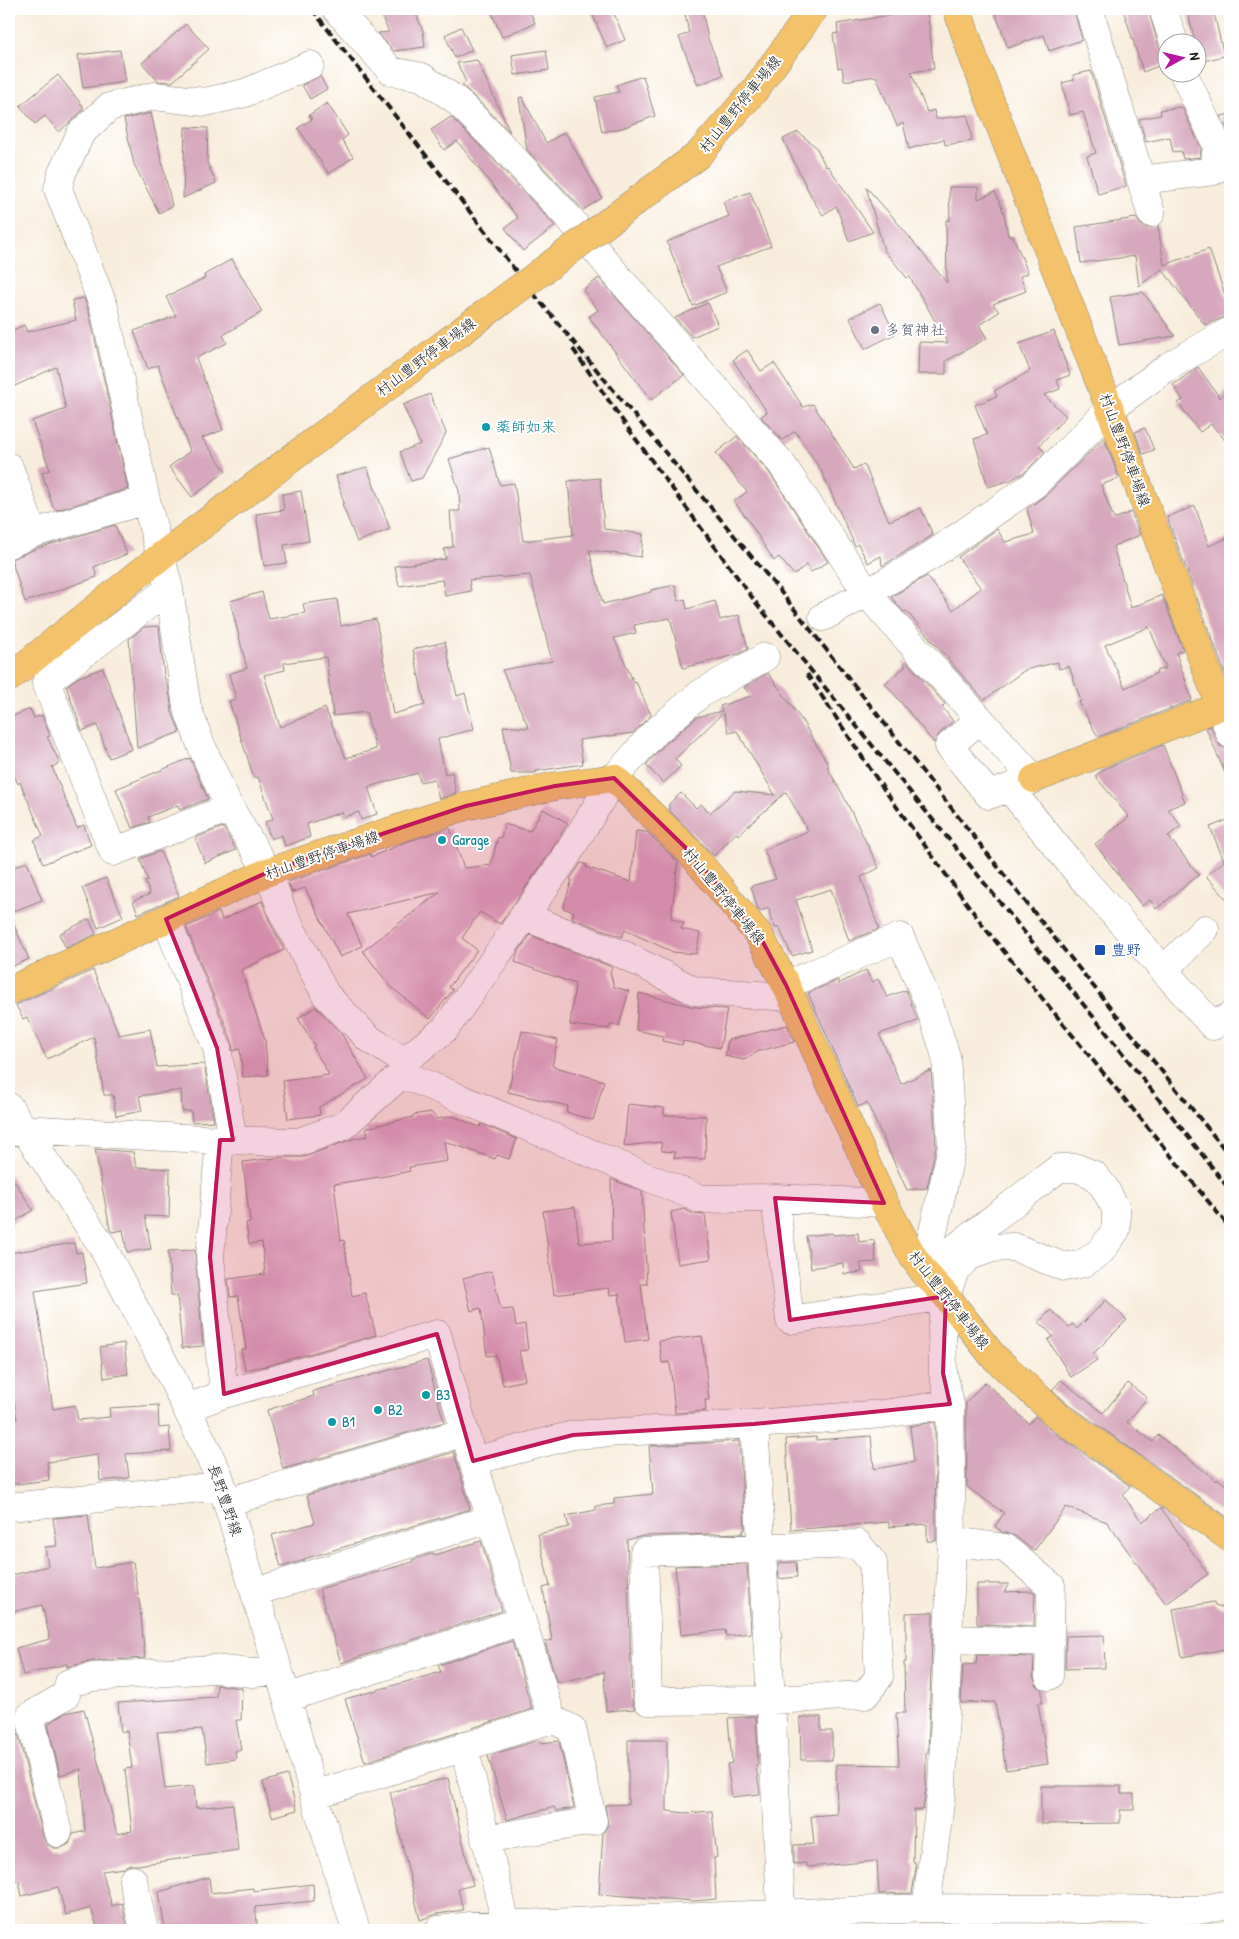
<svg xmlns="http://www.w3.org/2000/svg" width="1239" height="1939" viewBox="0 0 1239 1939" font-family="'Patrick Hand','Klee One',sans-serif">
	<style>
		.building { fill: #d7a8bd; fill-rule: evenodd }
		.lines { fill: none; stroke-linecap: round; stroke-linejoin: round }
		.minor-casing { stroke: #8a847c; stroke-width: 29 }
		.major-casing { stroke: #8a847c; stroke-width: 29 }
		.minor { stroke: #fff; stroke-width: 28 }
		.major { stroke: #f3c26a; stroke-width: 28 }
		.rail { stroke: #1c1c1c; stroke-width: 4; stroke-dasharray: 8 4; stroke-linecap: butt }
		.major-bridge-casing { stroke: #8a847c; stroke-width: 29; stroke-linecap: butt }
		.major-bridge { stroke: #f3c26a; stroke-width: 28 }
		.marked { fill: #c2185b; fill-opacity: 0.2; stroke: #c2185b; stroke-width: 4; stroke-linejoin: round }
		.worship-dot { fill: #6b7280; stroke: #fff; stroke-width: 2 }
		.culture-dot { fill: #0f9aa8; stroke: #fff; stroke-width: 2 }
		.transit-dot { fill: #1a4fb4; stroke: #fff; stroke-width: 2 }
		.labels { text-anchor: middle; stroke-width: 4; stroke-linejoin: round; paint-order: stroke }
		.street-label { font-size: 15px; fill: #1c1c1c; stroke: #fff }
		.worship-label { font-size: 15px; fill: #5b616d; stroke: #fff; text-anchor: start }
		.culture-label { font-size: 15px; fill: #0d838f; stroke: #fff; text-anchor: start }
		.transit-label { font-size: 15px; fill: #164399; stroke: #fff; text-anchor: start }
	</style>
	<rect width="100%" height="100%" fill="#fff"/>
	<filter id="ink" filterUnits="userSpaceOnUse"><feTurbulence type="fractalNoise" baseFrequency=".02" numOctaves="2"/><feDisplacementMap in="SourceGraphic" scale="10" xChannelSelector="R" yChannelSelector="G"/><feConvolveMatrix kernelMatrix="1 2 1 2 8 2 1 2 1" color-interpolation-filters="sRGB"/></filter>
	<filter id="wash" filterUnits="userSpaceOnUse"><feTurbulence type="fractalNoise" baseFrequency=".0096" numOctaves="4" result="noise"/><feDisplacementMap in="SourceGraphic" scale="20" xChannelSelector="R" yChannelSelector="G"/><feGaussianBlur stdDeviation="1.12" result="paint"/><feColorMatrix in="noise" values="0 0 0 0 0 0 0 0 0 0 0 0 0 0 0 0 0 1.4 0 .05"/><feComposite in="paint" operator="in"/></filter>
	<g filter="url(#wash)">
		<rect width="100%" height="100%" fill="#f8eddc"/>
		<g id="blocks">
			<path class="building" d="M378,9H414L423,31L425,47L394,51L378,33L389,32Z
				M490,9H529L535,23L502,37Z
				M590,9H612L625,40L607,48Z
				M684,9H702L708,39L723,75L698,85L679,37L689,33Z
				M890,9H927L934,69L911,72L927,112L934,110L936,119L968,115L972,141L945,145L944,139L909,149L903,123L897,126L876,76L844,81L842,67L838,68L833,34L838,33L837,24L891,15Z
				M994,9H1074L1082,40L1049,51L1044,35L1008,48Z
				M1123,9H1148L1159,47L1166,55V63L1143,72Z
				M1187,9H1213L1224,56L1200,62L1196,42H1195Z
				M186,24L209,49L172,82L158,81L142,63Z
				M461,27L472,50L455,58L445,35Z
				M120,50L125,82L83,88L78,55Z
				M546,50L549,70L515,75L512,55Z
				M477,60L510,132L462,85L466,82L457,63Z
				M1091,71L1126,186L1098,194L1087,156L1096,153L1083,112L1070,115L1062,83L1074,80L1073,75Z
				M58,75L83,106V110L59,132L45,116L35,124L20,106Z
				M320,76L327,89L310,99L302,85Z
				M643,76L655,116L622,128L602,132L595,97L619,92L616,85Z
				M522,97L546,143L565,132L602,198L583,210L527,150L519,98Z
				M327,103L348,135L342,140L353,157L329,174L298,128L312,119L309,115Z
				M1182,107L1201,148L1200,157L1183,159L1181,151L1173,152L1170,137L1146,142L1139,119L1161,115L1160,110Z
				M151,113L172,206L159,213L134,164L124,119Z
				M1230,114V136L1221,116Z
				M451,117L495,161L555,226L523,251L505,228L518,218L457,141L444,150L431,130Z
				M185,127L208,128L207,162L216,183L183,198Z
				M798,132L816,147L826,167L828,166L873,232L849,241L836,206L823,215L812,198L783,139Z
				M866,187L892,216L947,283L946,220H950L949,187H978V199L995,192L1004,213L1008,236H1013L1028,273L1020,276L1026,291L993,304L999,312L979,325L987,338L946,361V374H918L919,342L948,343L909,276L907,278L884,250Z
				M750,192L771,246L716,267L727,292L693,306L667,242L729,216L723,202Z
				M1136,218L1141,225L1147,228L1158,226L1164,265L1209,249L1230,309V315L1205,325L1162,269L1139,286L1135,256L1081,263L1076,227Z
				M232,259L262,312L223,335L227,343L196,358L223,430L202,438L226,471L192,497L169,467L190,451L158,365L148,369L134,331L176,316L166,297L205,278L204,275Z
				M599,278L684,375L651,400L589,317L598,310L583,290Z
				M1143,292L1175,336L1119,345L1110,297Z
				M84,298L89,312L128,489L57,510L53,507L42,472L50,470L32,421L66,409L56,367L15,386L9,372V332L24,325L27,332L76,320L72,300Z
				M708,303L718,326L692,337L675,318Z
				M880,303L895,334L865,349L850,318Z
				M1054,331L1070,375L1057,380L1060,389L1044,395L1066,416L1039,446L1045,452L1025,472L1011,480L988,487L974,439L987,435L975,405L997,396L994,391L1030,371L1019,344Z
				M747,350L761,371L774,363L803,407L813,404L854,469L864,464L889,521L921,508L933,535L882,566L881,556L868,563L858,544L855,546L821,470L795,431L782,440L761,417L767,412L733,360Z
				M1198,367L1220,398L1230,387V446L1211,424L1200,432L1178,403L1183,400L1173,385Z
				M430,394L446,433L422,478L411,481L400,452L420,444L403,405Z
				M1145,428L1154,450L1143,454L1135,432Z
				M737,436L769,472L828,562L811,572L806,565L794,575L779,557L774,561L750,523L734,501L747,492L716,453Z
				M1104,438L1119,478L1101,485L1114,519L1131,512L1140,535L1113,546L1131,608L1162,595L1183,650L1176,653L1192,700L1098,737L1079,702L1081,701L1069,666L1059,669L1058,662L1025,670L984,700L906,611L904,612L891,597L927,576L953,610L981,588L958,557L997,529L1005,542L1034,534L1027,509L1046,495ZM1149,627L1166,668L1156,671L1157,673L1125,688L1105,645Z
				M489,447L500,485L514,483L523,541L573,535L568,481L600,478L604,529L643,534L641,557L589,550L603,604L651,592V590L675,585L678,601L685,599L687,609L715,601L720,620L739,615L748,649L739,654L683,668L670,618L634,625L636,633L614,638L634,683L636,682L651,715L633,733L579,740L583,764L536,771V773H511L503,726L529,728L502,670L552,661L530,575L469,580L471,591L445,596L442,580L399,586L395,566L446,559L444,549L453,547L450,511H460L459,491L449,459Z
				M367,467L390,529L357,542L342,504L344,503L336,476Z
				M301,491L309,541L284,545L287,563L264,566L256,514L284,510L282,494Z
				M1195,506L1209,546L1230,537V687L1167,517Z
				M115,525L127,554L94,567L97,577L25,602L11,559L38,548Z
				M262,592L269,619L305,613L303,604L337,599L341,626L376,619L393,714L425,705L413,649L445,642L457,696L465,693L474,729L438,739L445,774L452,772L456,793L439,799L434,779L420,782L418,773L368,787L377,814L361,820L359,812L344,817L342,812L307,824L310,837L285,846L282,835L271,839L265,822L273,819L258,777L254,778L229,701L236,699L229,674L247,668L230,601ZM326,657L333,716L366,712L376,749L346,758L325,708L280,727L264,675L285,670L284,663Z
				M159,626L164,676L169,689L172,712L180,732L137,748L129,639L144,627Z
				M906,661L945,704L942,707L953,721L939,734L934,743L885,683L906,666L904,663Z
				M103,668L132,749L109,758L97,725L82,731L66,686L79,677Z
				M768,673L801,719L829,766L827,767L842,793L879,868L861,877L879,929L849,941L831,889L796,900L812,950L792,956L779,927L775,928L773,921H771L769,908L760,911L758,909L751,886L776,879L764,850L808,831L786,792L738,835L736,833L714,856L669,810V804L681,793L696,808L701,804L710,813L735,791L775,795L737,731L729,733L723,713L675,759L681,766L663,783L646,765L664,745L697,717L722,711L720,706L751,696L744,687Z
				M30,709L34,718L42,715L50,736L47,737L60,763L52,767L77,828L84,825L91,845L43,864L34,840L43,836L20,782L18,784L9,764V718Z
				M1211,726L1220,746L1230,749V785L1206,728Z
				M1163,745L1185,802L1168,809L1181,826L1168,836L1199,875L1156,909L1150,900L1142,906L1095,844L1129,817L1095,776L1106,768Z
				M190,758L208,799L180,810L178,805L148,817L150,822L132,828L116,789Z
				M543,809L568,823L551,851L500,924L480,912L462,938L477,950L449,987L453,990L430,1019L390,986L363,951L440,892L348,914L362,946L340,957L305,888L292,892L288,882L371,854V857L406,842L450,828L464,868L491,865L498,837L501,838L504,824L530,831Z
				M1230,819V903L1206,876L1224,861L1210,827Z
				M223,827L236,850L205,863L195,838Z
				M636,831L647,832L678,862L671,918L684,923L681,929L700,933L696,954L673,952L625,930L622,937L572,918L574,912L563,908L572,880L570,879L581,863L587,865L586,867L631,882Z
				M160,851L179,896L138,914L133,901L150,894L145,882L148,881L140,859Z
				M27,862L42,900L9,913V869Z
				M106,878L123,917L98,928L82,888Z
				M262,901L269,920L284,950L241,970L265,1040L268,1075L243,1077L240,1049L233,1051L232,1042L186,927L219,912L222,920Z
				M9,914L29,959L9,968Z
				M89,919L96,934L66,948L59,934Z
				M530,935L612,967L610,972L614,987L629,991L619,1026L610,1024L609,1029L570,1025L575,984L515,962L517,954Z
				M93,970L119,1035L150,1029L157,1067L204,1064L214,1121L192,1122L191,1111H182L181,1090L139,1096L142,1111L116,1116L113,1095H104L94,1037L47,1059L27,1017L23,1019L16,1005Z
				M866,970L872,982L878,979L887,997L906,990L918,1021L879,1034L901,1084L931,1070L936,1146L927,1188L907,1190L867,1103L858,1107L808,993L838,980V984Z
				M639,993L694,1007L727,1009L720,1048L683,1041L682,1045L662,1041L663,1036L636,1030Z
				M316,1007L341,1033L368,1079L319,1107L320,1115L288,1119L283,1081L329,1075L313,1047L315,1046L298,1018Z
				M787,1025L794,1042L759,1051L744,1060L725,1056L728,1040Z
				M522,1031L558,1040L552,1066L604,1081L593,1120L566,1112L568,1106L508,1092Z
				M628,1104L664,1108V1115L706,1116L705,1159L674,1158L675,1152L662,1151L661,1142L624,1146Z
				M431,1112L437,1119L452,1116L480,1127L481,1124L517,1139L509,1159L497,1155L495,1159L444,1141L447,1161L409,1167L410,1171L386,1176L334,1184L341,1241L344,1240L352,1296L365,1293L376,1335L270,1365L245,1370L241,1350L246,1349L238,1296L230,1297L228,1279L265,1274L262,1242L249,1244L246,1223L250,1222L243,1162L283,1157H304L352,1139L368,1136L366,1128L413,1117V1115Z
				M95,1149L133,1152L136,1167L170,1169L169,1217L145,1216L151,1249L127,1252L123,1230L112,1232L110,1229Z
				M9,1173L33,1210L9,1225Z
				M611,1179L642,1191L647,1284H641L648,1339L625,1342L619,1294L610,1295L609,1288L554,1295L543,1211L575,1207L579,1243L612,1241Z
				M684,1209L694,1214L705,1215L711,1259L678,1264L671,1212Z
				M832,1233L833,1235L858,1233L859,1242L874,1240L876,1262L860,1263L862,1272L844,1274L843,1263L811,1268L806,1236Z
				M74,1243L76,1253L82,1252L87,1283L35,1291L53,1409L75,1405L78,1420L110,1417L109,1408L158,1405L159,1428L169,1427L171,1451L126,1454L129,1478L100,1481L98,1455L47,1462L49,1480L9,1485V1439H11L9,1421L17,1420L9,1369V1253Z
				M195,1250L203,1346L182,1348L177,1295H171L168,1251Z
				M492,1271L501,1310L513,1309L516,1326L525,1324L528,1350L519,1351L525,1380L503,1385L496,1355L487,1356L481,1308L471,1311L463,1278Z
				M1106,1300L1127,1320L1093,1354L1097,1360L1071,1377L1048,1340L1053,1336L1039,1322L1051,1310L1069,1327L1073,1324L1077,1329Z
				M702,1336L709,1400H705L706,1411L675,1413L670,1362L662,1363L659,1341Z
				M124,1343L128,1374L104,1378L100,1347Z
				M427,1360L444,1422L283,1469L267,1410L314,1396L313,1391Z
				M1061,1380L1103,1413L1128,1383L1147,1398L1127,1422L1153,1442L1158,1435L1217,1481L1218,1479L1230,1488V1519L1068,1404L1052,1390Z
				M985,1382L1029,1424L1035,1416L1049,1429L1130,1486L1123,1495L1142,1522L1161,1508L1208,1574L1166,1604L1107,1522L1066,1507L1034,1551L1015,1536L1002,1532L995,1526L1004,1513L967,1487L966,1403Z
				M935,1422L936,1541H927V1524L889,1527V1522L791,1530L786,1439L816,1437V1440L871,1436L874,1469L914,1462L910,1426Z
				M739,1441L745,1530H743V1533L643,1536L627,1540L632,1701L635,1709L606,1711L604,1672L557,1683L545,1642L552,1640L543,1588L550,1586L538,1534L569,1527L566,1516L596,1510V1506L614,1504V1498L653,1494L649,1446Z
				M454,1452L470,1509L304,1559L305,1560L281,1567L272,1535L315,1523L307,1495Z
				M88,1515L95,1568L133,1562L140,1607L145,1658L92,1661L67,1667V1664L23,1675L16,1648L50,1639L42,1605L11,1612L9,1601V1576L48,1566L45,1547L57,1546L53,1518Z
				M481,1541L502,1611L341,1663L319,1589L413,1562L412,1560L434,1553V1555Z
				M796,1562L797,1577L779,1579L778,1563Z
				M747,1564L751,1633L726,1636L725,1630L681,1635L675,1566Z
				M977,1584H1009L1004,1592L1032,1591L1035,1593L1034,1626L977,1624Z
				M1214,1602L1215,1605L1230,1610V1648L1182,1657L1173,1609Z
				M933,1612L928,1753H926V1787L923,1810H914L913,1862H915L916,1868L912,1893L879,1894L877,1861L807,1867L806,1863L794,1864V1845L814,1844L811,1816L837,1814L836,1764L899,1765L896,1713H905L904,1662H906V1613Z
				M1104,1635L1105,1668L1065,1669L1066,1636Z
				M512,1641L532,1709L365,1762L345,1699L441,1672L438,1665Z
				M977,1655L1034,1657L1033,1676L1036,1684L1042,1690V1703H1038L1048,1764L1006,1770L995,1702L961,1703L963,1665L976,1664Z
				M217,1685L242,1688L241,1720H236L241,1750L235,1751L236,1759L207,1763L202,1729L157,1732L165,1789L194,1786L196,1808L233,1804L238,1850L138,1865H130L124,1868L102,1871L112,1906L122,1903L128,1930H98L91,1908L66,1915L58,1887L22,1896L19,1881L9,1883V1731L17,1729L43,1837L47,1844L53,1848H61L69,1844L73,1834L85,1831L81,1769L60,1775L48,1724L65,1713L84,1709L117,1834L132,1831L125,1769L132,1768L127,1731L121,1732L118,1703L216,1697Z
				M756,1716L758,1765H756L760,1794L732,1797L727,1764L732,1763L728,1718Z
				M800,1717H821V1731H832V1760H801Z
				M539,1740L540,1743L559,1741L574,1808L556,1811L554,1807L507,1820L488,1756Z
				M628,1740H667V1811L685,1813L712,1811L717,1857L714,1858L716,1899L694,1901L599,1894L603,1833L608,1825L605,1805L628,1804Z
				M287,1775L297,1810L272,1817L263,1782Z
				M448,1778L473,1885L458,1889L463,1910L437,1914L420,1920L390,1792Z
				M1041,1786H1121V1794H1134V1810H1120V1823L1041,1824Z
				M209,1877L211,1893L253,1888V1891L313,1884L314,1901L255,1907L258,1930H165L159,1892Z"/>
		</g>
	</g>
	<g filter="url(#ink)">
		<use href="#blocks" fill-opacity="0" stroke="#8a847c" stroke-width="1"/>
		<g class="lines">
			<g class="minor-casing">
				<path id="minor" d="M336,9L391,71L422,77L456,100L506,150L570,219L619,278L781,463L867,593L883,612L1034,779L1009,788L1084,880L1213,1026L1230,1016
					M1089,9L1151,213
					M1163,9L1174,42
					M310,65L245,93L205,102L154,96L109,107L81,133L62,173L58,189L104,307L146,500L169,589L187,707L201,745L227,803L268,872L283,913L326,995L368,1038L404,1061
					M1141,180L1214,171L1217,145L1183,72
					M9,467L33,533
					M9,544L33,533L146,500
					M169,589L46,682L113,852L230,808
					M823,617L867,593L929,557L1035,484L1110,409L1169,366L1230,331
					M1230,702L1220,706L1230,734
					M980,719L949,746L989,795L1009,788
					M523,916L624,955L695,991L791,997
					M166,919L217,1048L233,1140
					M1164,970L1205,929
					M786,985L900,937L929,1004L946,1056L952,1147L924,1272
					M402,1074L700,1199L775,1198L884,1203
					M9,1107L101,1244L172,1378L219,1476L287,1698L314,1795L356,1930
					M9,1132L23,1129L220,1140L299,1142L343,1126L402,1074L404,1061L445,1029L564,860L614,778L653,734L700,694L765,657
					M220,1140L210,1257L224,1394
					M775,1198L790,1320L946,1296
					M924,1272L1059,1168H1077L1094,1175L1104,1187L1116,1209V1230L1101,1251L1084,1263L1064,1267L1014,1247L992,1248L970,1256L955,1270L946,1296L942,1327L943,1373L950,1404L952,1541L942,1788L926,1908
					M187,1408L224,1394L437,1334L473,1461L552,1719L314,1795
					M754,1424L771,1700L782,1930
					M473,1461L573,1435L754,1424L883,1414L950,1404
					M227,1502L465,1432
					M9,1507L222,1486
					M952,1541L1005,1548L1051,1586L1049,1676
					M858,1544L873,1563L879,1677L865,1695L771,1700L648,1701L644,1552Z
					M255,1592L490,1519
					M948,1639L1050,1642
					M287,1698L522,1621
					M464,1746L506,1924
					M58,1833L30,1716L66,1695L69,1683L93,1677L213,1669L253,1673L279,1671
					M485,1839L593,1821L572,1729L552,1719
					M133,1880L144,1930
					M439,1930L470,1926L926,1908L1199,1910L1230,1904"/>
			</g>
			<g class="major-casing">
				<path id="major" d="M957,9L974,59L1110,409L1220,706L1034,779
					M698,155L754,91L814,9
					M9,678L161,556L455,336
					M9,991L268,872L466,806L555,786L614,778L690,852L759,935L786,985L884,1203L914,1258L924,1272L946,1296L992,1355L1058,1416L1230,1538"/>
			</g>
			<use href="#minor" class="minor"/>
			<use href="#major" class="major"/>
			<path class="rail" d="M312,9L537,298L776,586L1020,895L1230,1156
				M573,349L627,427L757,604L1109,1036L1230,1190
				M807,674L883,788L984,927L1230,1228"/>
			<g class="major-bridge-casing">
				<path id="major-bridge" d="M455,336L698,155"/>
			</g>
			<use href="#major-bridge" class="major-bridge"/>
		</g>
	</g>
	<path class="marked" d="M614,778L690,852L759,935L786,985L884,1203L775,1198L790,1320L946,1296L943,1373L950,1404L754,1424L573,1435L473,1461L437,1334L224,1394L210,1257L220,1140H233L217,1048L166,919L268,872L466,806L555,786Z"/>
	<circle class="worship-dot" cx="875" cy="330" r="5"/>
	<g class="culture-dot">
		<circle cx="486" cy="427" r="5"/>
		<circle cx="442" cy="840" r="5"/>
		<circle cx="426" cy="1395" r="5"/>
		<circle cx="378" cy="1410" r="5"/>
		<circle cx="332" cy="1422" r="5"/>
	</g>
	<rect class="transit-dot" x="1094" y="944" width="12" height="12" rx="2.5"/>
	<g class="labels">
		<g class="street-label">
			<text transform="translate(740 104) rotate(-51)" y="5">村山豊野停車場線</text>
			<text transform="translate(426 357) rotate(-37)" y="5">村山豊野停車場線</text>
			<text transform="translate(1125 450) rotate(70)" y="5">村山豊野停車場線</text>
			<text transform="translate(322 855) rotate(-19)" y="5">村山豊野停車場線</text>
			<text transform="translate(724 896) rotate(51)" y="5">村山豊野停車場線</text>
			<text transform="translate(949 1300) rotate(52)" y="5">村山豊野停車場線</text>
			<text transform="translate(225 1500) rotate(71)" y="5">長野豊野線</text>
		</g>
		<g class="worship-label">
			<text x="885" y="335">多賀神社</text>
		</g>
		<g class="culture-label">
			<text x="496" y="432">薬師如来</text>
			<text x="452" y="845">Garage</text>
			<text x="436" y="1400">B3</text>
			<text x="388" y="1415">B2</text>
			<text x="342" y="1427">B1</text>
		</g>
		<g class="transit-label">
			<text x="1111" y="955">豊野</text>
		</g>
	</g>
	<rect width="1239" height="1939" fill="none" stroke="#fff" stroke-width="30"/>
	<g transform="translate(1182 58) rotate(82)"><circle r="24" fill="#ffffff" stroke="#a4a4a4"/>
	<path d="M0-4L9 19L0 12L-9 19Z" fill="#b5179e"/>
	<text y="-8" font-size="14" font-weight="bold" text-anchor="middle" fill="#1c1c1c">N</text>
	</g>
</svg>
